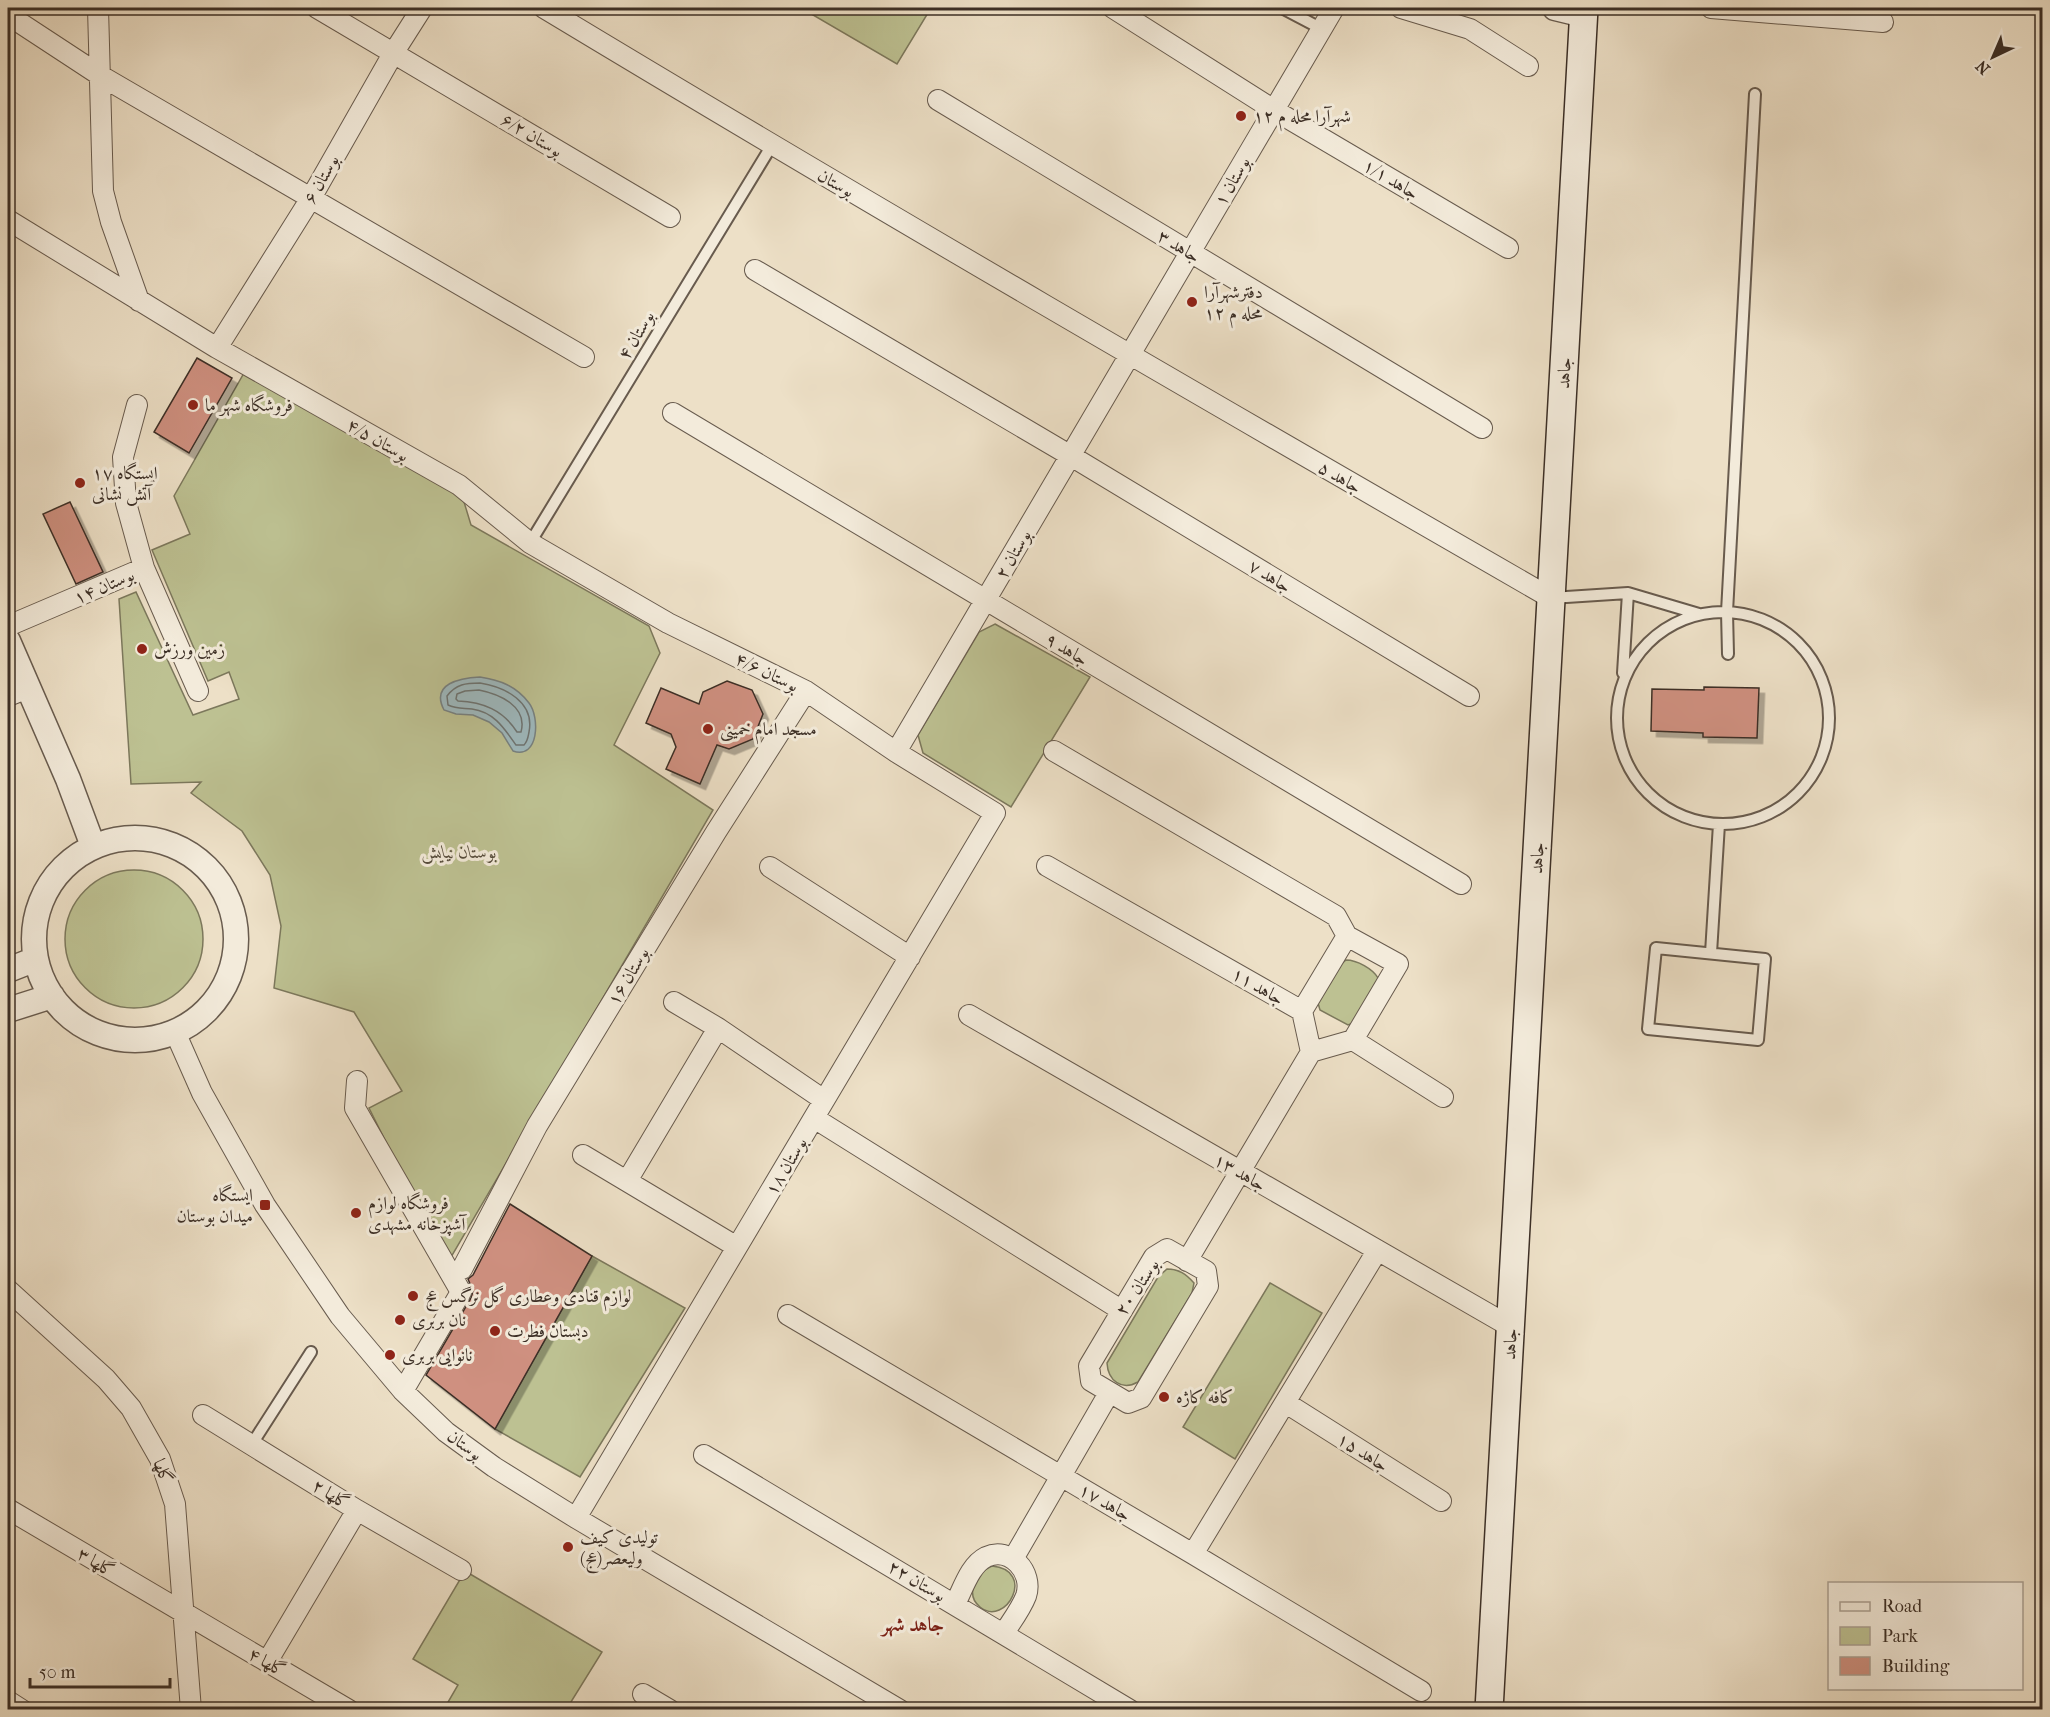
<svg xmlns="http://www.w3.org/2000/svg" width="2050" height="1717" viewBox="0 0 2050 1717" font-family="'IM FELL French Canon',Amiri,serif">
	<style>
		.green { fill: #bdc192; stroke: #7c785c; stroke-width: 1.5 }
		.water { fill: #9ebac0; stroke: #778282; stroke-width: 1.5 }
		.lines { fill: none; stroke-linecap: round; stroke-linejoin: round }
		.shore { stroke: #6d7473; stroke-width: 1.5 }
		.building { fill: #cf9080; stroke: #3c2f26; stroke-width: 1.5; filter: url(#shadow) }
		.service-casing { stroke: #685b4e; stroke-width: 14 }
		.minor-casing { stroke: #685b4e; stroke-width: 22 }
		.tertiary-casing { stroke: #685b4e; stroke-width: 27 }
		.secondary-casing { stroke: #3c2f26; stroke-width: 30 }
		.service { stroke: #f3ebdb; stroke-width: 10 }
		.minor { stroke: #f3ebdb; stroke-width: 20 }
		.tertiary { stroke: #f3ebdb; stroke-width: 24 }
		.secondary { stroke: #f3ebdb; stroke-width: 27 }
		.poi-dot { fill: #8f2418; stroke: #f3ebdb; stroke-width: 2 }
		.labels { text-anchor: middle; stroke-width: 6; stroke-linejoin: round; paint-order: stroke }
		.poi-label { font-size: 18px; fill: #3c2f26; stroke: #f3ebdb; text-anchor: start }
		.street-label { font-size: 18px; fill: #3c2f26; stroke: #f3ebdb }
		.park-label { font-size: 18px; font-style: italic; fill: #564c3c; stroke: #f3ebdb }
		.neighbourhood-label { font-size: 20px; font-weight: bold; fill: #7a1f14; stroke: #f3ebdb }
	</style>
	<defs>
		<filter id="shadow"><feDropShadow dx="5.5" dy="5.5" stdDeviation="0" flood-color="#0004"/></filter>
	</defs>
	<rect width="100%" height="100%" fill="#ede0c7"/>
	<filter id="stains"><feTurbulence type="fractalNoise" baseFrequency=".00333" numOctaves="4"/><feColorMatrix values="0 0 0 0 .2 0 0 0 0 .09 0 0 0 0 .02 0 0 0 .5 -.17"/></filter>
	<radialGradient id="worn" r=".72"><stop offset=".6" stop-color="#630" stop-opacity="0"/><stop offset="1" stop-color="#630" stop-opacity=".3"/></radialGradient>
	<path class="green" d="M801,8H931L897,64Z
		M244,373L461,492L471,525L649,626L660,653L614,745L713,810L447,1264L369,1108L402,1091L354,1012L274,988L281,926L270,875L242,831L191,793L201,782L131,784L119,599L136,592L193,715L239,699L229,672L208,681L152,550L190,534L174,496Z
		M995,624L1090,677L1011,807L923,753L918,735L979,632Z
		M65 939a69 69 0 1 1 138 0a69 69 0 1 1-138 0Z
		M1346,960C1357,960 1373,969 1378,978L1377,983L1353,1023L1348,1025L1320,1010L1318,1003L1340,965Z
		M592,1256L685,1308L580,1477L495,1429Z
		M1167,1269C1179,1269 1186,1274 1194,1283L1192,1293L1138,1382C1122,1391 1108,1381 1107,1363L1158,1277Z
		M1270,1283L1322,1313L1235,1459L1183,1427Z
		M992,1566C1037,1570 1006,1628 980,1607C964,1594 977,1572 992,1566Z
		M465,1571L602,1652L566,1710L444,1709L458,1685L413,1659Z"/>
	<path class="water" d="M480,677C500,680 516,686 529,703C540,717 539,760 513,751L502,733L489,722L473,715L456,714L444,710C430,683 461,678 480,677Z"/>
	<g class="lines">
		<path class="shore" d="M480,683C505,687 535,702 529,732C528,737 528,741 524,745H516C504,728 494,712 472,709C463,708 456,709 448,705L447,696C456,684 466,683 480,683Z
			M479,690C499,694 528,706 521,732H517C503,710 483,702 458,701L456,699L457,694L465,691Z"/>
	</g>
	<path class="building" d="M197,358L232,378L189,453L154,432Z
		M70,502L103,572L76,584L43,514Z
		M727,681L752,690L763,714L753,739L729,749L717,745L700,784L666,769L676,747L671,734L646,723L661,688L699,704L703,692Z
		M1704,687L1759,688L1757,738L1703,737V733L1651,731L1652,689L1704,690Z
		M510,1204L592,1256L495,1429L426,1375L471,1298L473,1291L468,1279L473,1275Z"/>
	<g class="lines">
		<g class="service-casing">
			<path id="service" d="M1282,8L1322,29
				M530,543L772,145
				M1551,598L1628,593L1699,614
				M1617 718a106 106 0 1 1 212 0a106 106 0 1 1-212 0Z
				M1728,654L1727,612L1755,94
				M1623,673L1628,593
				M1656,948L1765,959L1758,1040L1648,1029Z
				M1711,953L1719,824
				M252,1444L311,1352"/>
		</g>
		<g class="minor-casing">
			<path id="minor" d="M98,8L103,191L111,222L139,301
				M317,8L670,217
				M544,8C877,209 1214,404 1551,598
				M1113,8L1274,110L1508,248
				M1401,8L1470,29L1528,66
				M1711,8L1883,22
				M8,15L101,76L584,357
				M938,100L1482,428
				M8,220L217,348L459,485L530,543L668,623L806,691L896,752L995,813L576,1518
				M755,270L1071,456L1469,696
				M217,348L311,198L394,52L422,8
				M673,413L1461,884
				M144,568L198,691
				M8,626L144,568L126,503L123,457L137,405
				M8,696L28,688
				M1054,751L1336,916L1347,936
				M896,752L1334,8
				M1047,866L1302,1011L1311,1052L1353,1040L1443,1097
				M770,867L910,957
				M674,1002L718,1028L824,1100
				M1302,1011L1347,936L1398,964L1353,1040
				M969,1015L1511,1327
				M175,1032L202,1093L265,1205L340,1316L403,1391L446,1432L494,1467L576,1518L900,1710
				M357,1081L355,1108L461,1292L403,1391
				M814,1118L1121,1310
				M583,1155L737,1247
				M627,1181L718,1028
				M1167,1249L1206,1271L1208,1286L1141,1398L1128,1403L1091,1381L1089,1366L1154,1257Z
				M1187,1261L1311,1052
				M462,1269L537,1126L716,832L806,691
				M8,1290L106,1379L131,1408L160,1459L175,1504L191,1710
				M788,1315L1193,1554L1421,1691
				M1286,1403L1441,1501
				M203,1415L357,1510L461,1570
				M704,1455L1130,1710
				M8,1509L349,1710
				M1193,1554L1377,1251
				M1013,1559L1109,1393
				M955,1604C963,1589 970,1565 986,1557C1010,1546 1034,1572 1026,1596C1021,1609 1011,1622 1004,1633
				M267,1662L357,1510
				M643,1694L670,1710
				M8,1701L22,1710"/>
		</g>
		<g class="tertiary-casing">
			<path id="tertiary" d="M1555,8L1584,15
				M8,641L68,779L93,846
				M34 939a101 101 0 1 1 202 0a101 101 0 1 1-202 0Z
				M8,970L36,959
				M8,1010L52,996"/>
		</g>
		<g class="secondary-casing">
			<path id="secondary" d="M1489,1710L1584,8"/>
		</g>
		<use href="#service" class="service"/>
		<use href="#minor" class="minor"/>
		<use href="#tertiary" class="tertiary"/>
		<use href="#secondary" class="secondary"/>
	</g>
	<g class="poi-dot">
		<circle cx="1241" cy="116" r="6"/>
		<circle cx="1192" cy="302" r="6"/>
		<circle cx="193" cy="405" r="6"/>
		<circle cx="80" cy="483" r="6"/>
		<circle cx="142" cy="649" r="6"/>
		<circle cx="708" cy="729" r="6"/>
		<rect x="259" y="1199" width="12" height="12" rx="3"/>
		<circle cx="356" cy="1213" r="6"/>
		<circle cx="413" cy="1296" r="6"/>
		<circle cx="400" cy="1320" r="6"/>
		<circle cx="495" cy="1331" r="6"/>
		<circle cx="390" cy="1355" r="6"/>
		<circle cx="1164" cy="1397" r="6"/>
		<circle cx="568" cy="1547" r="6"/>
	</g>
	<g class="labels">
		<g class="poi-label">
			<text x="1253" y="122">شهرآرا محله م ۱۲</text>
			<text x="1204" y="298">دفترشهرآرا<tspan x="1204" dy="21">محله م ۱۲</tspan></text>
			<text x="205" y="411">فروشگاه شهر ما</text>
			<text x="92" y="479">ایستگاه ۱۷<tspan x="92" dy="21">آتش نشانی</tspan></text>
			<text x="154" y="655">زمین ورزش</text>
			<text x="720" y="735">مسجد امام خمینی</text>
			<text x="253" y="1201" text-anchor="end">ایستگاه<tspan x="253" dy="21">میدان بوستان</tspan></text>
			<text x="368" y="1209">فروشگاه لوازم<tspan x="368" dy="21">آشپزخانه مشهدی</tspan></text>
			<text x="425" y="1302">لوازم قنادی وعطاری گل نرگس عج</text>
			<text x="412" y="1326">نان بربری</text>
			<text x="507" y="1337">دبستان فطرت</text>
			<text x="402" y="1361">نانوایی بربری</text>
			<text x="1176" y="1403">کافه کاژه</text>
			<text x="580" y="1543">تولیدی کیف<tspan x="580" dy="21">ولیعصر(عج)</tspan></text>
		</g>
		<g class="street-label">
			<text transform="translate(532 135) rotate(31)" y="6">بوستان ۶/۲</text>
			<text transform="translate(321 179) rotate(-60)" y="6">بوستان ۶</text>
			<text transform="translate(1391 179) rotate(31)" y="6">جاهد ۱/۱</text>
			<text transform="translate(1232 181) rotate(-60)" y="6">بوستان ۱</text>
			<text transform="translate(836 183) rotate(30)" y="6">بوستان</text>
			<text transform="translate(1179 246) rotate(31)" y="6">جاهد ۳</text>
			<text transform="translate(636 335) rotate(-59)" y="6">بوستان ۴</text>
			<text transform="translate(1564 373) rotate(-87)" y="6">جاهد</text>
			<text transform="translate(378 440) rotate(30)" y="6">بوستان ۴/۵</text>
			<text transform="translate(1340 477) rotate(30)" y="6">جاهد ۵</text>
			<text transform="translate(1013 554) rotate(-60)" y="6">بوستان ۲</text>
			<text transform="translate(1270 576) rotate(31)" y="6">جاهد ۷</text>
			<text transform="translate(104 586) rotate(-23)" y="6">بوستان ۱۴</text>
			<text transform="translate(1067 649) rotate(31)" y="6">جاهد ۹</text>
			<text transform="translate(767 672) rotate(26)" y="6">بوستان ۴/۶</text>
			<text transform="translate(1537 858) rotate(-87)" y="6">جاهد</text>
			<text transform="translate(628 976) rotate(-59)" y="6">بوستان ۱۶</text>
			<text transform="translate(1258 986) rotate(30)" y="6">جاهد ۱۱</text>
			<text transform="translate(786 1166) rotate(-59)" y="6">بوستان ۱۸</text>
			<text transform="translate(1240 1172) rotate(30)" y="6">جاهد ۱۳</text>
			<text transform="translate(1137 1287) rotate(-56)" y="6">بوستان ۲۰</text>
			<text transform="translate(1510 1344) rotate(-87)" y="6">جاهد</text>
			<text transform="translate(465 1445) rotate(37)" y="6">بوستان</text>
			<text transform="translate(1363 1452) rotate(32)" y="6">جاهد ۱۵</text>
			<text transform="translate(163 1471) rotate(69)" y="6">گلها</text>
			<text transform="translate(331 1494) rotate(32)" y="6">گلها ۲</text>
			<text transform="translate(1105 1502) rotate(30)" y="6">جاهد ۱۷</text>
			<text transform="translate(96 1562) rotate(31)" y="6">گلها ۳</text>
			<text transform="translate(917 1581) rotate(31)" y="6">بوستان ۲۲</text>
			<text transform="translate(267 1662) rotate(30)" y="6">گلها ۴</text>
		</g>
		<g class="park-label">
			<text x="459" y="858">بوستان نیایش</text>
		</g>
		<g class="neighbourhood-label">
			<text x="913" y="1631">جاهد شهر</text>
		</g>
	</g>
	<rect width="2050" height="1717" fill="none" stroke="#ede0c7" stroke-width="30"/>
	<rect x="9" y="9" width="2032" height="1699" fill="none" stroke="#3c2f26" stroke-width="3"/>
	<rect x="15" y="15" width="2020" height="1687" fill="none" stroke="#3c2f26" stroke-width="1.5"/>
	<rect x="1828" y="1582" width="195" height="108" fill="#f3ebdb" stroke="#aaa093" stroke-width="1.5"/>
	<rect x="1840" y="1602" width="30" height="9" fill="#f3ebdb" stroke="#aaa093" stroke-width="1.5"/>
	<text x="1882" y="1612" font-size="18" fill="#3c2f26">Road</text>
	<rect x="1840" y="1627" width="30" height="18" fill="#bdc192" stroke="#aaa093" stroke-width="1.5"/>
	<text x="1882" y="1642" font-size="18" fill="#3c2f26">Park</text>
	<rect x="1840" y="1657" width="30" height="18" fill="#cf9080" stroke="#aaa093" stroke-width="1.5"/>
	<text x="1882" y="1672" font-size="18" fill="#3c2f26">Building</text>
	<g transform="translate(1993 57) rotate(224)" stroke="#f3ebdb" stroke-width="4.5" paint-order="stroke">
	<path d="M0-4.5L10 22L0 15L-10 22Z" fill="#3c2f26"/>
	<text y="-9" font-size="16" font-weight="bold" text-anchor="middle" fill="#3c2f26">N</text>
	</g>
	<path d="M30 1678v9h140v-9" fill="none" stroke="#3c2f26" stroke-width="3"/>
	<text x="39" y="1678" font-size="18" fill="#3c2f26" stroke="#f3ebdb" stroke-width="4.5" paint-order="stroke">50 m</text>
	<rect width="100%" height="100%" filter="url(#stains)"/>
	<rect width="100%" height="100%" fill="url(#worn)"/>
</svg>
